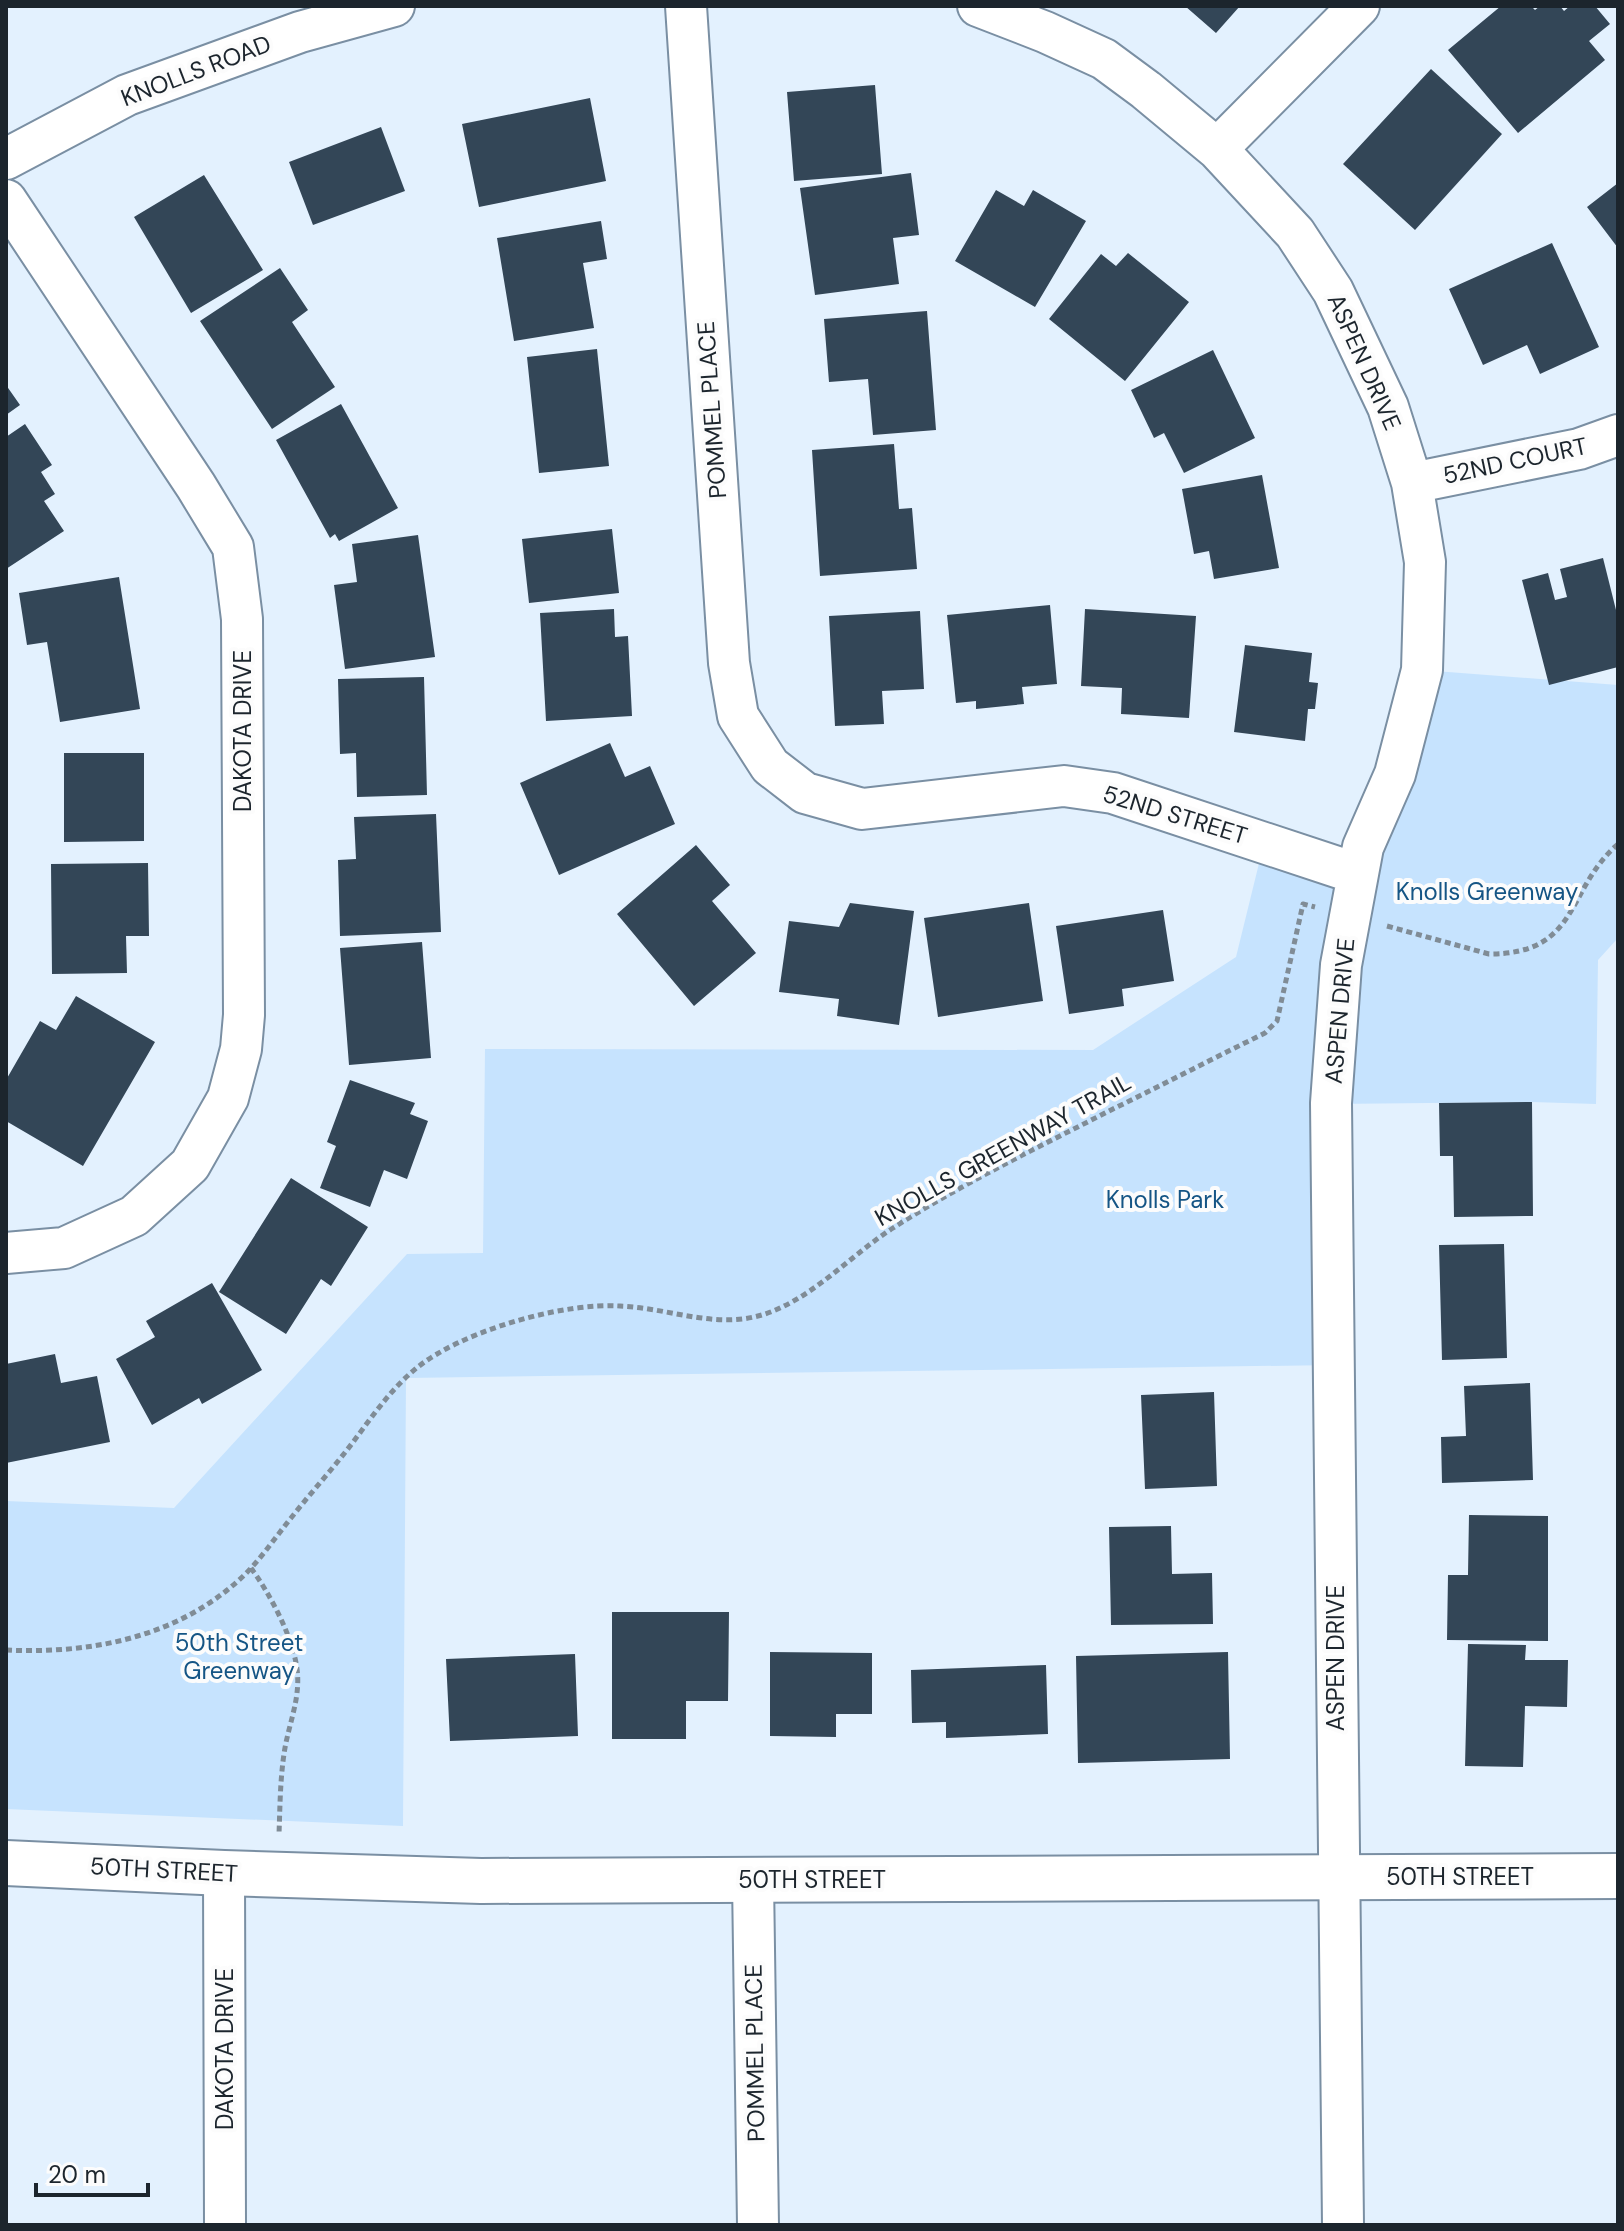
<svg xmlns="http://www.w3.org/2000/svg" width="1624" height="2231" viewBox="0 0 1624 2231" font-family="'DM Sans',sans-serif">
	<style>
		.green { fill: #c6e3fe }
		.building { fill: #334657 }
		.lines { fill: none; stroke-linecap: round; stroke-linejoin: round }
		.minor-casing { stroke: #7a8fa3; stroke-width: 44 }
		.secondary-casing { stroke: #7a8fa3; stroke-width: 48 }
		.path { stroke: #808c96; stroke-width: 5; stroke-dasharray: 6 4; stroke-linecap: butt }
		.minor { stroke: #fff; stroke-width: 40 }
		.secondary { stroke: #fff; stroke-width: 44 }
		.labels { text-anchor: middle; stroke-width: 8; stroke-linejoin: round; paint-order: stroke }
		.street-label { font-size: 24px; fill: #1c252d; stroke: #fcfcfc }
		.park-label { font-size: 24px; fill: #155585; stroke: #fcfcfc }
	</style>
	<rect width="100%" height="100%" fill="#e3f1fe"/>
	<path class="green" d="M1422,670L1618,685V938L1598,960L1596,1104L1532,1102L1332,1104L1334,1365L406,1378L403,1826L6,1809V1501L174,1508L407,1254L483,1253L485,1049L1093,1050L1236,957L1264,843L1358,874Z"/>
	<path class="building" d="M1185,6H1240L1216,33Z
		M1501,6H1531L1535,10L1540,6H1560L1564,11L1570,6H1595L1610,24L1589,41L1605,60L1518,133L1448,50Z
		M1431,69L1502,134L1415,230L1343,164Z
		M875,85L882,174L794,181L787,92Z
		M590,98L606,181L479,207L462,124Z
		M381,127L405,191L313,225L289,162Z
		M911,173L919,235L893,238L899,284L815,295L800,188Z
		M204,175L263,270L191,313L134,217Z
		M1618,183V248L1587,207Z
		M996,190L1024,206L1033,190L1086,221L1035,307L955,261Z
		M601,221L607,259L583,263L594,328L514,341L497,238Z
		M1552,243L1599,347L1540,374L1527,345L1483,365L1449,289Z
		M1128,253L1189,302L1125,381L1049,319L1101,254L1116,266Z
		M280,268L308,310L292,322L335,387L272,429L200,321Z
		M927,311L936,430L873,435L868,379L829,382L824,319Z
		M597,349L609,466L539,473L527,357Z
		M1213,350L1255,438L1184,473L1164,433L1154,438L1131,390Z
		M6,385L20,405L6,415Z
		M341,404L398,508L339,541L335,534L330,538L276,440Z
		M25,424L52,465L41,472L55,494L44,501L64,531L6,569V437Z
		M894,444L899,509L912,508L917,569L820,576L812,450Z
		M1262,475L1279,568L1214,579L1209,551L1194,554L1182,489Z
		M612,529L619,593L529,603L522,539Z
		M418,535L435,657L345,669L334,585L357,582L352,544Z
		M1603,558L1618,618V667L1549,685L1522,580L1548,573L1555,600L1567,597L1560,569Z
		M119,577L140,709L60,722L47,642L27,645L19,593Z
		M1050,605L1057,684L1022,687L1024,704L976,709V701L956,703L947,615Z
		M614,609L615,637L628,636L632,716L546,721L540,613Z
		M1085,609L1196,616L1189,718L1121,714L1122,688L1081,686Z
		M920,611L924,689L882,691L884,724L835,726L829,616Z
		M1245,645L1312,653L1309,682L1318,683L1315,709H1308L1305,741L1234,732Z
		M424,677L427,795L357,797L356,753L340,754L338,679Z
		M610,743L625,777L650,766L675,824L559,875L520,783Z
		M64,753H144V841L64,842Z
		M436,814L441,932L340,936L338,860L356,859L354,817Z
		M696,845L730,885L712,901L756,953L694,1006L617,914Z
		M148,863L149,936H126L127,973L52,974L51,864Z
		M850,903L914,911L899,1025L837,1016L839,999L779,992L789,921L839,927Z
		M1029,903L1043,1001L938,1017L924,918Z
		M1163,910L1174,981L1122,989L1124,1006L1069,1014L1056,926Z
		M422,942L431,1058L349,1065L340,948Z
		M76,996L155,1042L83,1166L6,1121V1080L40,1021L56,1030Z
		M350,1080L415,1103L410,1114L428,1121L407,1179L384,1170L370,1207L320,1188L336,1146L327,1142Z
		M1532,1102L1533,1216L1454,1217L1453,1156H1440L1439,1103Z
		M291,1178L368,1227L331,1286L321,1279L286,1334L219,1292Z
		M1504,1244L1507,1358L1442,1360L1439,1245Z
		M212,1283L262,1370L202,1404L199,1398L152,1425L116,1359L155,1337L146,1321Z
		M55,1354L61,1383L97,1376L110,1442L6,1463V1364Z
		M1530,1383L1533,1480L1442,1483L1441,1437L1466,1436L1464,1386Z
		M1214,1392L1217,1486L1145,1489L1141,1395Z
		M1469,1515L1548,1516V1641L1447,1640L1448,1575H1468Z
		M1171,1526L1172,1574L1212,1573L1213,1624L1111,1625L1109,1527Z
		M612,1612H729L728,1701H686V1739H612Z
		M1468,1644L1526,1645L1525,1660H1568L1567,1707L1525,1706L1523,1767L1465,1766Z
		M770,1652L872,1653V1714H836V1737L770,1736Z
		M1228,1652L1230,1759L1078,1763L1076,1656Z
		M575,1654L578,1736L450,1741L446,1659Z
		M1046,1665L1048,1734L946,1738V1722L912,1723L911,1670Z"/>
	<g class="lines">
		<g class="minor-casing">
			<path id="minor" d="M686,6L729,663L738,716L770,766L805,793L862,809L1064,786L1113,793L1358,874
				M978,6L1045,32L1104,59L1146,90L1217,149L1295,233L1333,291L1388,407L1412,483L1425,562L1422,670L1395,774L1363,847L1341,965L1331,1103L1343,2225
				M1217,149L1359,6
				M6,159L127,95L300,32L394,6
				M6,200L196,486L233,547L242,619L244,1015L241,1049L228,1098L190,1165L134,1216L64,1248L6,1253
				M1412,483L1579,449L1618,435
				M224,1873L225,2225
				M753,1880L758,2225"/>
		</g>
		<g class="secondary-casing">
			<path id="secondary" d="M6,1863L224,1873L481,1881L1618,1876"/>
		</g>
		<path class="path" d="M1387,926L1489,954C1580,954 1565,890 1618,844
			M251,1568C270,1594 293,1637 297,1669C301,1699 288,1725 284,1754C280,1781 280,1808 279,1834
			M6,1650C90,1654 175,1638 239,1580C259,1562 274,1539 291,1518C309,1495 329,1473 347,1450C374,1415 398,1376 437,1354C484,1326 565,1303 620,1306C670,1308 716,1330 765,1314C813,1298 851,1255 893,1228C963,1183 1039,1147 1113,1109C1164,1084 1214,1058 1265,1033L1277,1021L1303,904L1315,907"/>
		<use href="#minor" class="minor"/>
		<use href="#secondary" class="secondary"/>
	</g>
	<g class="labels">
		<g class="street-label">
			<text transform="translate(196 71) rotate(-21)" y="8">KNOLLS ROAD</text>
			<text transform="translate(1364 362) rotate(66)" y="8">ASPEN DRIVE</text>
			<text transform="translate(712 410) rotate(-94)" y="8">POMMEL PLACE</text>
			<text transform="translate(1515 461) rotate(-12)" y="8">52ND COURT</text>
			<text transform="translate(243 731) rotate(-90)" y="8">DAKOTA DRIVE</text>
			<text transform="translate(1175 815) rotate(17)" y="8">52ND STREET</text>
			<text transform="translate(1340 1011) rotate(-85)" y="8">ASPEN DRIVE</text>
			<text transform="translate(1003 1150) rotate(-29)" y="8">KNOLLS GREENWAY TRAIL</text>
			<text transform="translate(1336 1658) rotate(-90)" y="8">ASPEN DRIVE</text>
			<text transform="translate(164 1870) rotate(3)" y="8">50TH STREET</text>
			<text x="1460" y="1885">50TH STREET</text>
			<text x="812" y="1888">50TH STREET</text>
			<text transform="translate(225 2049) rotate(-90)" y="8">DAKOTA DRIVE</text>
			<text transform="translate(755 2053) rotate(-91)" y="8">POMMEL PLACE</text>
		</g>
		<g class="park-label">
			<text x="1487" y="900">Knolls Greenway</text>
			<text x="1165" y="1208">Knolls Park</text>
			<text x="239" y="1651">50th Street<tspan x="239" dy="28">Greenway</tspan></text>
		</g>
	</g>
	<rect width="1624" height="2231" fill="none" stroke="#1c252d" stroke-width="16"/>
	<path d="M36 2183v12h112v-12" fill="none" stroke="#1c252d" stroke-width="4"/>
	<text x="48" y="2183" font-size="24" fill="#1c252d" stroke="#fcfcfc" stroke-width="6" paint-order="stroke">20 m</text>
</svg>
